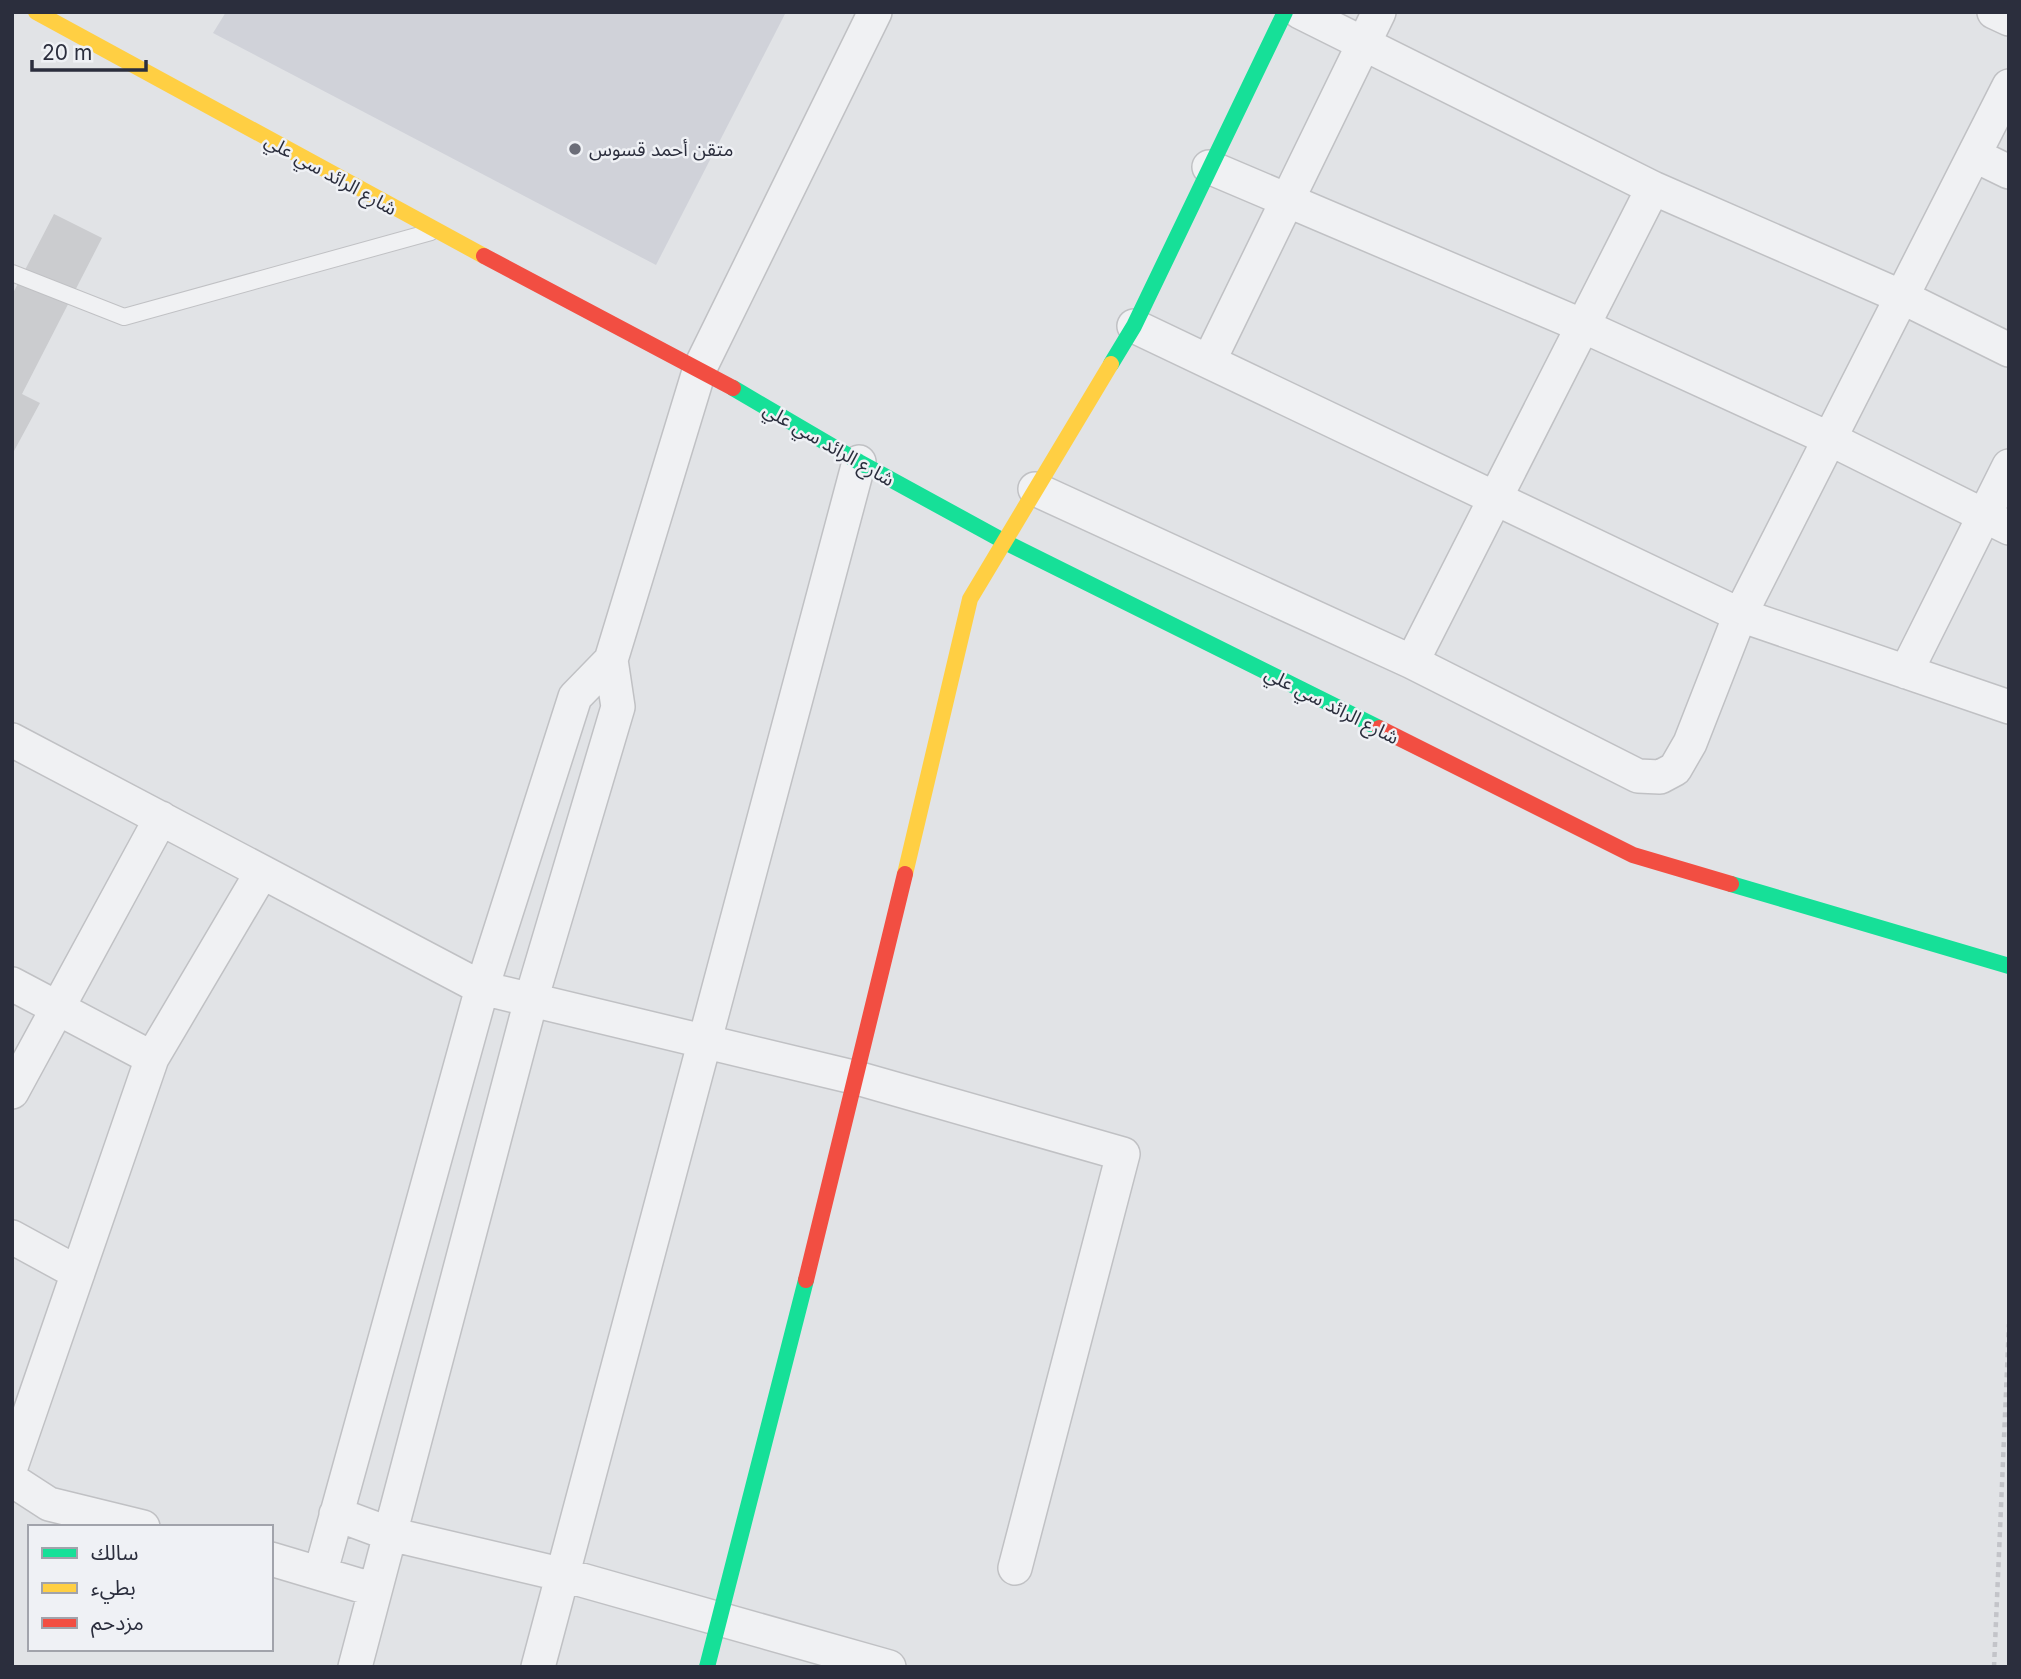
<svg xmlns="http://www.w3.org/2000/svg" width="2021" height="1679" viewBox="0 0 2021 1679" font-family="Inter,'Noto Sans Arabic',sans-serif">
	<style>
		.built { fill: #d0d2d9 }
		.building { fill: #cbcccf }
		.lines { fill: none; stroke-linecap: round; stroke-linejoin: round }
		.lane-casing { stroke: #c0c1c4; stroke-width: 18 }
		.street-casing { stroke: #c0c1c4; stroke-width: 36 }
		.path { stroke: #c3c4c9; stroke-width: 4.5; stroke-dasharray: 5 5; stroke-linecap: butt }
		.lane { stroke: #f0f1f3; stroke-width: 16 }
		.street { stroke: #f0f1f3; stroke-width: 33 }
		.fast { stroke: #16e098; stroke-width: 16 }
		.slow { stroke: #ffcf43; stroke-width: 16 }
		.jam { stroke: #f24e42; stroke-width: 16 }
		.poi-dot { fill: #6b6d78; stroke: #eff1f5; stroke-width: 2.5 }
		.labels { text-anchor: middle; stroke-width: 5; stroke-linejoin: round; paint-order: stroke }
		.poi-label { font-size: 19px; fill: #2b2e3d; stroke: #eff1f5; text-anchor: start }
		.street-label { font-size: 19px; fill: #2b2e3d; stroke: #eff1f5 }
	</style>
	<rect width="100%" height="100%" fill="#e1e3e6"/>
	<path class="built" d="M226,12H786L656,265L213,33Z"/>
	<path class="building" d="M54,214L102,238L22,394L40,403L14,451L12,295Z"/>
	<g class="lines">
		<g class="lane-casing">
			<path id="lane" d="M12,273L124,317L431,232"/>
		</g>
		<g class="street-casing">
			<path id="street" d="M1300,12L1653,188L1412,662
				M1994,12L2009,19
				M1974,155L2009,172
				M1209,167L1583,326L1830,439L2009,528
				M1653,188L1902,297L2009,350
				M1134,326L1740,615L2009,707
				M1209,361L1379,12
				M1035,489L1412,662L1638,776L1660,777L1675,769L1690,743L1740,615L2009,86
				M1906,672L2009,466
				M12,740L482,988L857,1078L1123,1154L1015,1568
				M12,984L152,1058
				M12,1092L161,818
				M12,1237L78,1273
				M12,1464L152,1058L262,872
				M12,1480L49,1504L143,1527
				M336,1514L390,1534L564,1575L889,1667
				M271,1559L375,1590
				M321,1571L482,988L575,697L611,660
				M355,1667L531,1000L618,707L611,660L700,368L875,12
				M538,1667L859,462"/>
		</g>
		<path class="path" d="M1994,1667L2009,1324"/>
		<use href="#lane" class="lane"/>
		<use href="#street" class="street"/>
		<path class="fast" d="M1111,364L1134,326L1285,12
			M733,388L859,462L1007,543L1379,728
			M1731,884L2009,966
			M707,1667L806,1280"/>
		<path class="slow" d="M36,12L484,256
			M905,874L970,599L1111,364"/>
		<path class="jam" d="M484,256L733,388
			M1379,728L1633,855L1731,884
			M806,1280L905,874"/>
	</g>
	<circle class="poi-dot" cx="575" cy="149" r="7"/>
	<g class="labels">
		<g class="poi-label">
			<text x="589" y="156">متقن أحمد قسوس</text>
		</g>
		<g class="street-label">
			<text transform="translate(331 174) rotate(29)" y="7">شارع الرائد سي علي</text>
			<text transform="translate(829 444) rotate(30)" y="7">شارع الرائد سي علي</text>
			<text transform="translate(1332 705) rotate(27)" y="7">شارع الرائد سي علي</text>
		</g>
	</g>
	<rect width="2021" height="1679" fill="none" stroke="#2b2e3d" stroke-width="28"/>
	<rect x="28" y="1525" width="245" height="126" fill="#eff1f5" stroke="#a1a3ab" stroke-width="2"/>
	<rect x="42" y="1548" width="35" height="10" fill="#16e098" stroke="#a1a3ab" stroke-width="2"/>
	<text x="91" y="1560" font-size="21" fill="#2b2e3d">سالك</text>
	<rect x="42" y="1583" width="35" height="10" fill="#ffcf43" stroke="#a1a3ab" stroke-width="2"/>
	<text x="91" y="1595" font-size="21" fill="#2b2e3d">بطيء</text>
	<rect x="42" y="1618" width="35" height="10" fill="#f24e42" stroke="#a1a3ab" stroke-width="2"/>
	<text x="91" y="1630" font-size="21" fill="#2b2e3d">مزدحم</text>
	<path d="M32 60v10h114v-10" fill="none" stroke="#2b2e3d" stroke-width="3.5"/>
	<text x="42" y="60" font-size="21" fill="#2b2e3d" stroke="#eff1f5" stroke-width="5" paint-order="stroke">20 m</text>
</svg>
